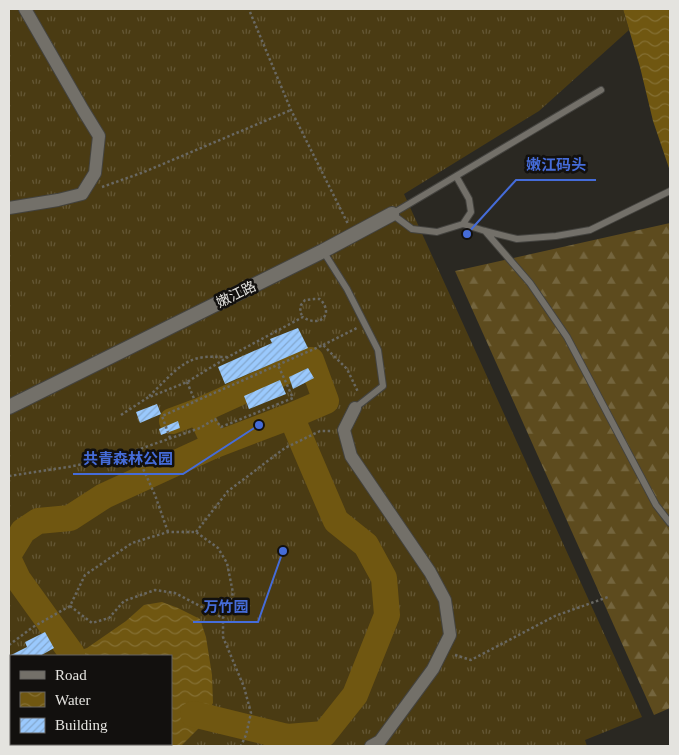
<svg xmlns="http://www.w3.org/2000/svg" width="679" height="755" viewBox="0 0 679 755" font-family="'Times New Roman','Noto Sans SC',serif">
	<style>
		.grass { fill: url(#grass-tufts); fill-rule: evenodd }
		.forest { fill: url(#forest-firs) }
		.water { fill: url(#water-waves) }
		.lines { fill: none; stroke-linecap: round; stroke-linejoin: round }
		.river { stroke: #705711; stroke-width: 26 }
		.building { fill: url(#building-hatch) }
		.service-casing { stroke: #44433f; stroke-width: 8 }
		.minor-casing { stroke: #44433f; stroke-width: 14 }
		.tertiary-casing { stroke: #44433f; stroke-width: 16 }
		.path { stroke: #696862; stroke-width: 2.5; stroke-dasharray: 2.5 2.5; stroke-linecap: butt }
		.service { stroke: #737069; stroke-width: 6 }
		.minor { stroke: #737069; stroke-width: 12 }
		.tertiary { stroke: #737069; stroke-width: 14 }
		.labels { text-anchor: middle; stroke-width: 5; stroke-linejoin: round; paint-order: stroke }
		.street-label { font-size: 14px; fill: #e4e3df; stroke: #12100e }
		.leader { fill: none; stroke: #456cd9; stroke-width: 2 }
		.callout-dot { fill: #456cd9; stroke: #12100e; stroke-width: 2 }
		.callout-label { font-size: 15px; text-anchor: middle; font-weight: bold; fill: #456cd9; stroke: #12100e; stroke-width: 5; stroke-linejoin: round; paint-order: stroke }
	</style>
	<defs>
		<pattern id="grass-tufts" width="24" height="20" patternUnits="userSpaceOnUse" patternTransform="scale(1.25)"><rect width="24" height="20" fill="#4a3b13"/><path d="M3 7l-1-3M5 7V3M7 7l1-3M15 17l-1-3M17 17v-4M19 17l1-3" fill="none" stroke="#645735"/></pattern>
		<pattern id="forest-firs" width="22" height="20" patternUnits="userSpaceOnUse" patternTransform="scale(1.25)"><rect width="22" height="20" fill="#5d4b1e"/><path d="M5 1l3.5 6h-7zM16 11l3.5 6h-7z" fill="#74653e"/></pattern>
		<pattern id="water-waves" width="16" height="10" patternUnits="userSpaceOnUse" patternTransform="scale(1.25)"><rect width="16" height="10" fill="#705711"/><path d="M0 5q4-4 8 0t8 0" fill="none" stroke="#846f33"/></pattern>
		<pattern id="building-hatch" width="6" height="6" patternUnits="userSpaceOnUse" patternTransform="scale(1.25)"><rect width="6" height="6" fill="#9ac9fd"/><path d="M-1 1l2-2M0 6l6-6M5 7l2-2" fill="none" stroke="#84a8ce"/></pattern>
	</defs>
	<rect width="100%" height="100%" fill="#2a2822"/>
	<path class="grass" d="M9,9H623L629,30L539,111L404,194L642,717L585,740L587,746H9ZM11,656H171V744H11Z"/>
	<path class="forest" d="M670,223V708L654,715L455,271Z"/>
	<path class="water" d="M623,9H670V171L653,121L640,67Z
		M162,602L178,608L200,619L206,637L212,675L213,703L198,729L181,746H9V732L11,731V744H171V656H64L87,648L126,621L144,605Z"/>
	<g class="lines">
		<path class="river" d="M172,421L199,411
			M215,445L199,411L311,360L326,401L291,416
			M9,554L23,531L38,521L70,518L104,496L215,445L291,416L336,521L366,545L384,578L387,615L355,695L324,734L287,737L193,714
			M9,560L18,579L72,654"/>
	</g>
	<path class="building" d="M298,328L308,348L225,384L218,367L272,343L270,339Z
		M308,368L314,378L293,389L289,377Z
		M280,380L286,394L249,409L244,396Z
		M157,404L161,414L140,423L136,412Z
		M178,421L180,428L161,435L159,429Z
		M45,632L54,648L40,656H11V655L27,647L25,642Z"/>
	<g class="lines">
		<g class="service-casing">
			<path id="service" d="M456,176L469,199L471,212L463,224
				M463,224L437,232L412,229L392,214L601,90
				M463,224L485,231L517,239L556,236L590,230L670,191
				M485,231L530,283L567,337L656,505L670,523
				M323,251L347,289L378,350L383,386L355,408"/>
		</g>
		<g class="minor-casing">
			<path id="minor" d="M9,208L58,200L82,194L95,173L99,136L83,110L25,9
				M355,408L344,430L351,456L430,572L445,600L450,635L433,669L380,741L371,746"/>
		</g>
		<g class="tertiary-casing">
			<path id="tertiary" d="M9,407L323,251L392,214"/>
		</g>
		<path class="path" d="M250,12L291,110L348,224
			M102,187L144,172L291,110
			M323,345L357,328
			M187,382L195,401
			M149,396C163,384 180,361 199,358C208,356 217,357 227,357
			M121,415L147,398L187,382L228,357L303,317C319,328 335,315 320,299H314L305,300L301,305L300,312L303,317
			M170,438L162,416L323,345L347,369L358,392
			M135,451L155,495L168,532
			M9,476L68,467L114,458L200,428L215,419L221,427L293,398L278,365
			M196,532L228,491L285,448L320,431H331
			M70,606L92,623L109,618L124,601L155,590L175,593L223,618
			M9,645L33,627L70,606L85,575L132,543L168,532H196L218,548L227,563L233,593L223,618V637L244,687L251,713L246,735L241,746
			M455,655L471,660L555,616L608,597
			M9,717L11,723
			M20,744L21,746"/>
		<use href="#service" class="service"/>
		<use href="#minor" class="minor"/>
		<use href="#tertiary" class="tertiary"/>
	</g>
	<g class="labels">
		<g class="street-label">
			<text transform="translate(236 294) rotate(-26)" y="5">嫩江路</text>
		</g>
	</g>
	<path class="leader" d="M467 234L516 180H596M259 425L183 474H73M283 551L258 622H193"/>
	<g class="callout-dot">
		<circle cx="467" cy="234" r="5"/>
		<circle cx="259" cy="425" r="5"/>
		<circle cx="283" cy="551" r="5"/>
	</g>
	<g class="callout-label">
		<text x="556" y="170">嫩江码头</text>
		<text x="128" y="464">共青森林公园</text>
		<text x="226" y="612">万竹园</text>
	</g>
	<rect width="679" height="755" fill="none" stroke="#e4e3df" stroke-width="20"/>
	<rect x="10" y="655" width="162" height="90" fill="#12100e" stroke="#666462"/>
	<rect x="20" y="671" width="25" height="8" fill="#737069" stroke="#666462"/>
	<text x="55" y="680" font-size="15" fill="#e4e3df">Road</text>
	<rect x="20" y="692" width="25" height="15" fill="url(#water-waves)" stroke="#666462"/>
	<text x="55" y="705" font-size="15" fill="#e4e3df">Water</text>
	<rect x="20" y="718" width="25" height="15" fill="url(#building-hatch)" stroke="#666462"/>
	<text x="55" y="730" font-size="15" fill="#e4e3df">Building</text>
</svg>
